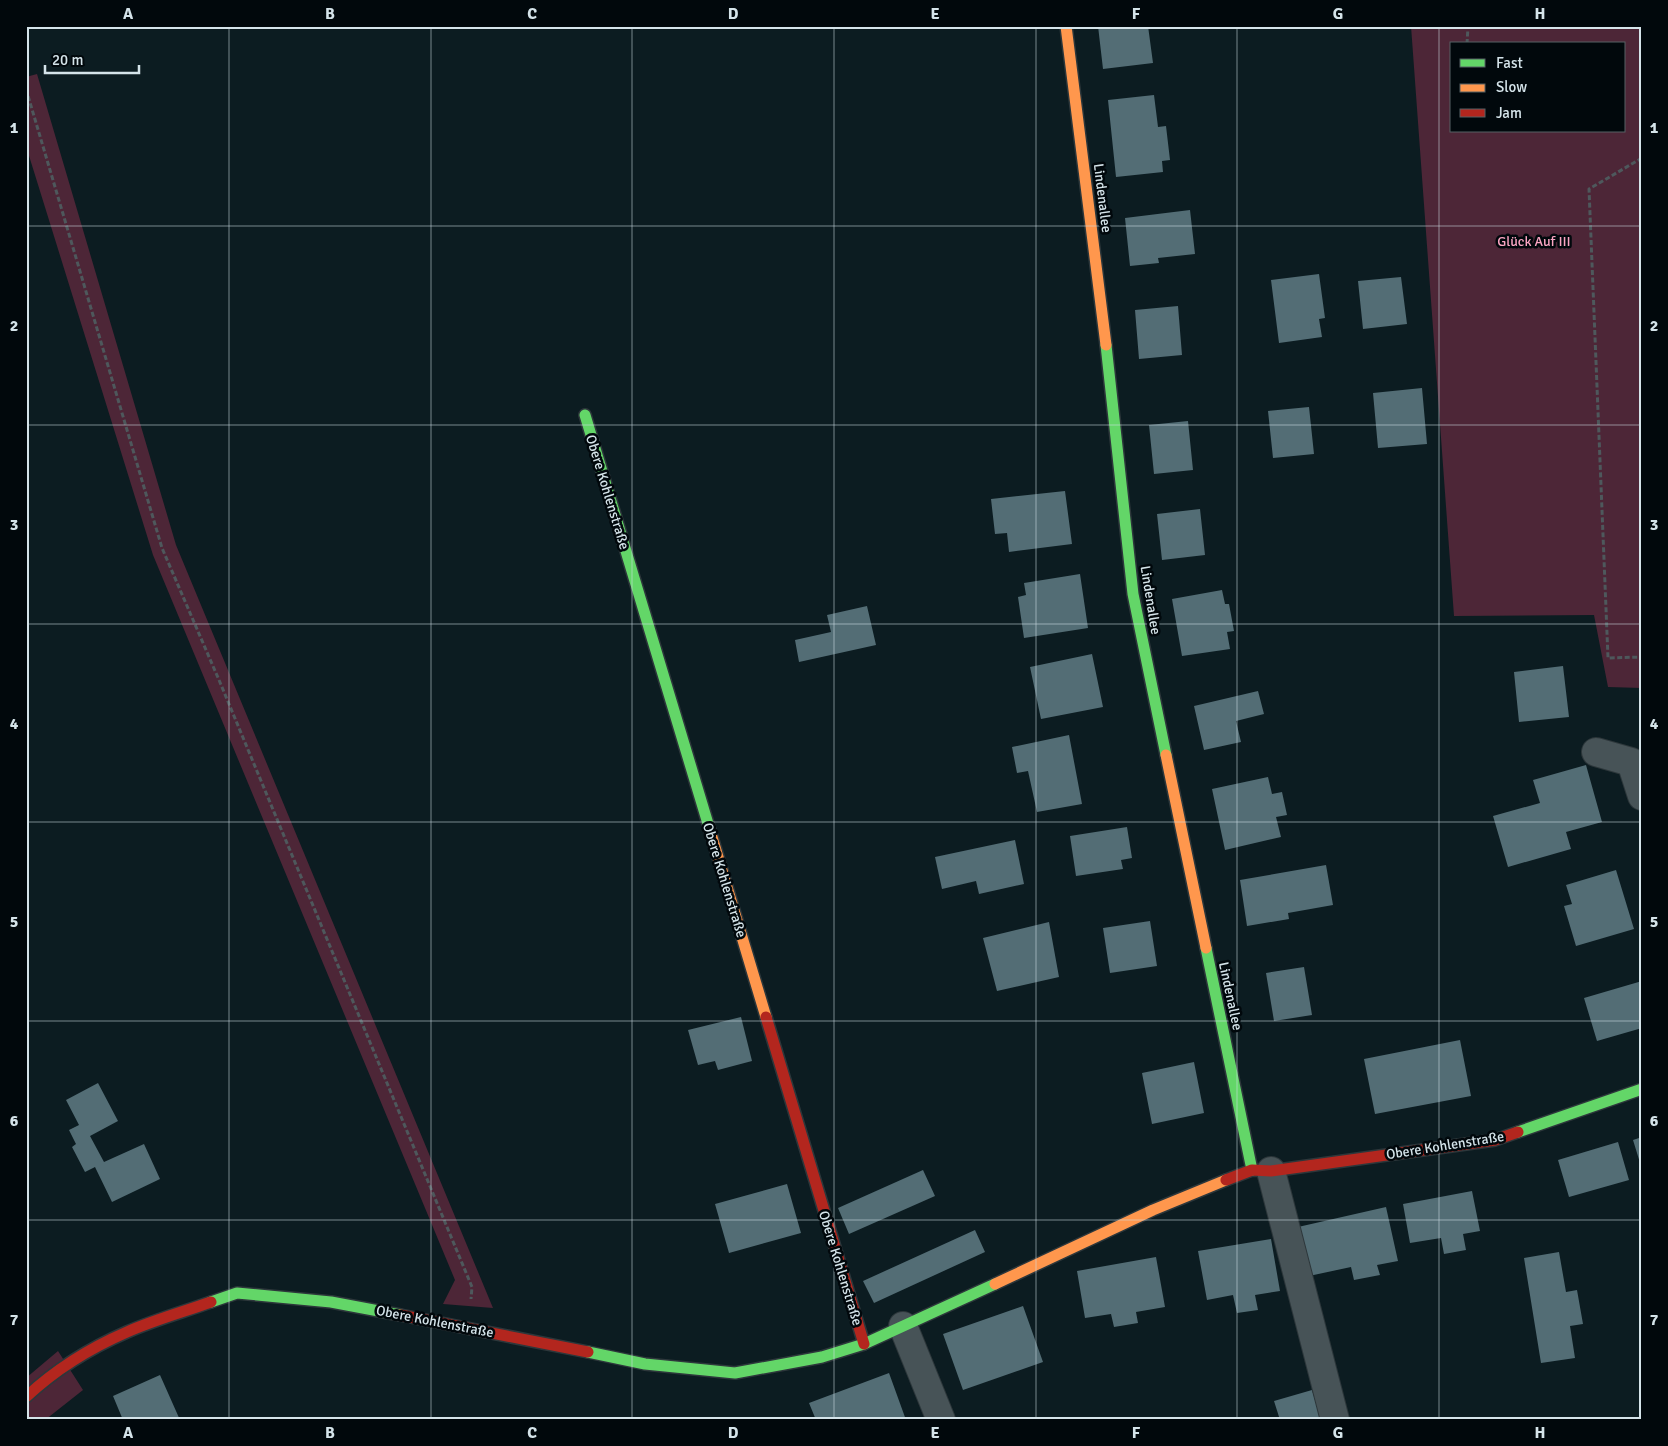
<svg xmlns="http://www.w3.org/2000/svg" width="1668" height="1446" viewBox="0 0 1668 1446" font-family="Signika,sans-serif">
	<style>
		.green { fill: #4d2637; fill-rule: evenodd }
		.building { fill: #536d75 }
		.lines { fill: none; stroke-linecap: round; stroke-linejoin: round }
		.street-casing { stroke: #2d373b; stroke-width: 30 }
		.fast-casing { stroke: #2d373b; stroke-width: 14 }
		.slow-casing { stroke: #2d373b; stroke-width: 14 }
		.jam-casing { stroke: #2d373b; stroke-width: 14 }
		.path { stroke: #4e585c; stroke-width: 3; stroke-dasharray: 5 2.5; stroke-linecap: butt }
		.street { stroke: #475357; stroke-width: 28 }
		.fast { stroke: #63d668; stroke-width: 11 }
		.slow { stroke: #ff974d; stroke-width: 11 }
		.jam { stroke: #b3261e; stroke-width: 11 }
		.grid { fill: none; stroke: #d5e4ea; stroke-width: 1; stroke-opacity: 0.55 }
		.labels { text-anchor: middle; stroke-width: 5; stroke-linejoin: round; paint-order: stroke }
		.street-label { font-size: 14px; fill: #d5e4ea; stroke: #01080c }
		.park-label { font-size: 14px; fill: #fba5c3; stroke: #01080c }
		.neatline { fill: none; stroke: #d5e4ea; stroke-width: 2 }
		.grid-label { font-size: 16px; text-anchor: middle; font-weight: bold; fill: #d5e4ea }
	</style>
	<rect width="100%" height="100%" fill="#0c1c21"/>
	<path class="green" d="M1411,26H1642V688L1608,687L1594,615L1454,616ZM1452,44H1624V131H1452Z
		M37,74L176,545L493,1308L443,1304L455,1280L153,555L26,146V77Z
		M58,1351L83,1390L45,1420H26V1378Z"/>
	<path class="building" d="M1098,26H1148L1153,63L1103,69Z
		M1154,95L1158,127L1166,126L1170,160L1162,161L1163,172L1116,177L1108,100Z
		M1190,210L1195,254L1158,258L1159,263L1130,266L1125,218Z
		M1319,274L1325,318L1319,319L1322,337L1279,343L1271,280Z
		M1401,277L1407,324L1363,329L1358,281Z
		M1178,306L1182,355L1139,359L1135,310Z
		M1422,388L1427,444L1378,448L1373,393Z
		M1309,407L1314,454L1273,458L1268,411Z
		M1188,421L1193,470L1154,474L1149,425Z
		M1065,491L1072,544L1009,552L1007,533L995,534L991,499Z
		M1200,509L1205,555L1162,560L1157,514Z
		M1080,574L1088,628L1024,638L1018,597L1026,595L1024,583Z
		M1222,590L1225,604H1229L1234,631L1227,632L1230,649L1182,656L1172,599Z
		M867,606L876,645L799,662L795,640L831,632L827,615Z
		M1092,654L1103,707L1041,719L1030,667Z
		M1563,666L1569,717L1519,722L1514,672Z
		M1258,691L1264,714L1236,721L1241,742L1204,750L1194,706Z
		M1069,735L1082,804L1037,812L1028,771L1017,773L1012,747Z
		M1586,765L1602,822L1566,832L1571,849L1508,867L1493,816L1540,803L1533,780Z
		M1268,777L1272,794L1282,792L1287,815L1276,817L1281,837L1225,850L1212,789Z
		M1127,827L1132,858L1121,860L1123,869L1076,876L1070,836Z
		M1015,840L1024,884L979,894L976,881L942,889L935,857Z
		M1326,865L1333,905L1288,913L1289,919L1247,926L1240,880Z
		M1616,870L1634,929L1576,946L1564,906L1572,904L1566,885Z
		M1150,921L1157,966L1110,973L1103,928Z
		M1049,922L1059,977L997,991L983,938Z
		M1304,967L1312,1015L1274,1021L1266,973Z
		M1642,981V1028L1597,1041L1584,998Z
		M741,1017L752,1061L718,1070L715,1061L698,1065L688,1030Z
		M1460,1040L1471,1096L1375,1114L1364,1059Z
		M1194,1062L1204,1113L1152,1124L1142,1073Z
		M98,1083L118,1121L90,1136L104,1162L144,1144L160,1179L112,1202L95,1167L85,1172L72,1147L76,1144L69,1130L79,1125L66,1100Z
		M1642,1137V1166H1641L1633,1140Z
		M1618,1142L1629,1180L1569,1197L1558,1160Z
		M923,1170L935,1196L849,1234L838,1208Z
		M787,1184L801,1233L729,1253L715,1204Z
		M1472,1191L1480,1231L1463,1234L1466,1250L1444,1254L1441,1238L1410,1243L1403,1204Z
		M1386,1207L1398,1261L1377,1265L1380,1275L1354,1280L1351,1267L1309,1276L1298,1227Z
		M975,1230L985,1252L874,1303L863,1281Z
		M1271,1239L1280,1291L1255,1295L1258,1310L1237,1313L1233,1295L1207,1300L1198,1251Z
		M1559,1252L1566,1292L1577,1290L1583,1324L1570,1326L1575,1358L1541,1363L1524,1258Z
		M1156,1257L1165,1307L1136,1312L1138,1323L1114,1327L1111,1314L1085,1318L1077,1271Z
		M1023,1306L1043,1362L963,1390L943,1334Z
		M889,1373L906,1420H816L809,1403Z
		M160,1375L180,1420H123L113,1396Z
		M1312,1390L1320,1417L1311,1420H1280L1274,1401Z"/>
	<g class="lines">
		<g class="street-casing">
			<path id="street" d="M1596,752L1631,762L1642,796
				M1271,1171L1335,1420
				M903,1326L941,1420"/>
		</g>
		<g class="fast-casing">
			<path id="fast" d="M1106,345L1133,594L1166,755
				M585,415L709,827
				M1206,948L1252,1170
				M1518,1132L1642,1089
				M211,1302L237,1293L331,1302L400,1315
				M588,1352L645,1364L735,1373L822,1357L864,1344L995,1284"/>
		</g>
		<g class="slow-casing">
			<path id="slow" d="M1066,26L1106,345
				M1166,755L1206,948
				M709,827L766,1017
				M995,1284L1153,1210L1226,1180"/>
		</g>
		<g class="jam-casing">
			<path id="jam" d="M766,1017L864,1344
				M1226,1180L1252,1170L1271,1171L1495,1140L1518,1132
				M400,1315L588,1352
				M26,1397C55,1370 90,1348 127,1332C154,1320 183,1312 211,1302"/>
		</g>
		<path class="path" d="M1467,44L1468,26
			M26,89L162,548L219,680L472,1287L471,1299
			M1642,158L1589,189L1608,658L1642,657"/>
		<use href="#street" class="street"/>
		<use href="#fast" class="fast"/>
		<use href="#slow" class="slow"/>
		<use href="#jam" class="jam"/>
	</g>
	<path class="grid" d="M229,26V1420M431,26V1420M632,26V1420M834,26V1420M1036,26V1420M1237,26V1420M1439,26V1420M26,226H1642M26,425H1642M26,624H1642M26,822H1642M26,1021H1642M26,1220H1642"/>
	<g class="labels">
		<g class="street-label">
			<text transform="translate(1103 198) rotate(83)" y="5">Lindenallee</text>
			<text transform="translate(608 492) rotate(73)" y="5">Obere Kohlenstraße</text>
			<text transform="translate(1151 600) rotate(81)" y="5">Lindenallee</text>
			<text transform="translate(725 880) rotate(73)" y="5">Obere Kohlenstraße</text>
			<text transform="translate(1231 996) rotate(78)" y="5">Lindenallee</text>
			<text transform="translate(1445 1145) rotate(-9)" y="5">Obere Kohlenstraße</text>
			<text transform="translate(841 1268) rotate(73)" y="5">Obere Kohlenstraße</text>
			<text transform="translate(435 1321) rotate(11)" y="5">Obere Kohlenstraße</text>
		</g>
		<g class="park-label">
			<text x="1534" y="246">Glück Auf III</text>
		</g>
	</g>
	<rect width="1668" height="1446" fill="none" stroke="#01080c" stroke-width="55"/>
	<rect x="1450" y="42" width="175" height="90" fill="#01080c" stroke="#566065"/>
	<rect x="1460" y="59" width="25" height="8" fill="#63d668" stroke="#566065"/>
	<text x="1496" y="68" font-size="15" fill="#d5e4ea">Fast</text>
	<rect x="1460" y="84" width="25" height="8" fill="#ff974d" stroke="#566065"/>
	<text x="1496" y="92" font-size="15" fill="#d5e4ea">Slow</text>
	<rect x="1460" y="109" width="25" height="8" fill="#b3261e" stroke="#566065"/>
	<text x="1496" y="118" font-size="15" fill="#d5e4ea">Jam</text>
	<path d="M45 65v8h94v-8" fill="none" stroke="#d5e4ea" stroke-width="2.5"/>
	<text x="52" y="65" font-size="15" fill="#d5e4ea" stroke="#01080c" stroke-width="4" paint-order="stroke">20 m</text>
	<rect x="28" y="28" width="1612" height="1390" class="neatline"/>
	<g class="grid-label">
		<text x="128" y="19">A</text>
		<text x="330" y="19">B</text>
		<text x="532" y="19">C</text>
		<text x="733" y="19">D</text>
		<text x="935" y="19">E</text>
		<text x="1136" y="19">F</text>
		<text x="1338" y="19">G</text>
		<text x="1540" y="19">H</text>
		<text x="14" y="133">1</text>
		<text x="1654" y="133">1</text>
		<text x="14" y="331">2</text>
		<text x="1654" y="331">2</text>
		<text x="14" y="530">3</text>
		<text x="1654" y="530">3</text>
		<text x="14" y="729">4</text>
		<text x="1654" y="729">4</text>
		<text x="14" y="927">5</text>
		<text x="1654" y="927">5</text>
		<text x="14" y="1126">6</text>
		<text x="1654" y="1126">6</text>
		<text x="14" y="1325">7</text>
		<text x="1654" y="1325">7</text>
		<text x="128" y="1438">A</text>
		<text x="330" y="1438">B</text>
		<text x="532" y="1438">C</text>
		<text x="733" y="1438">D</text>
		<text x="935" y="1438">E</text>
		<text x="1136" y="1438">F</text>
		<text x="1338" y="1438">G</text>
		<text x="1540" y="1438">H</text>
	</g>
</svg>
